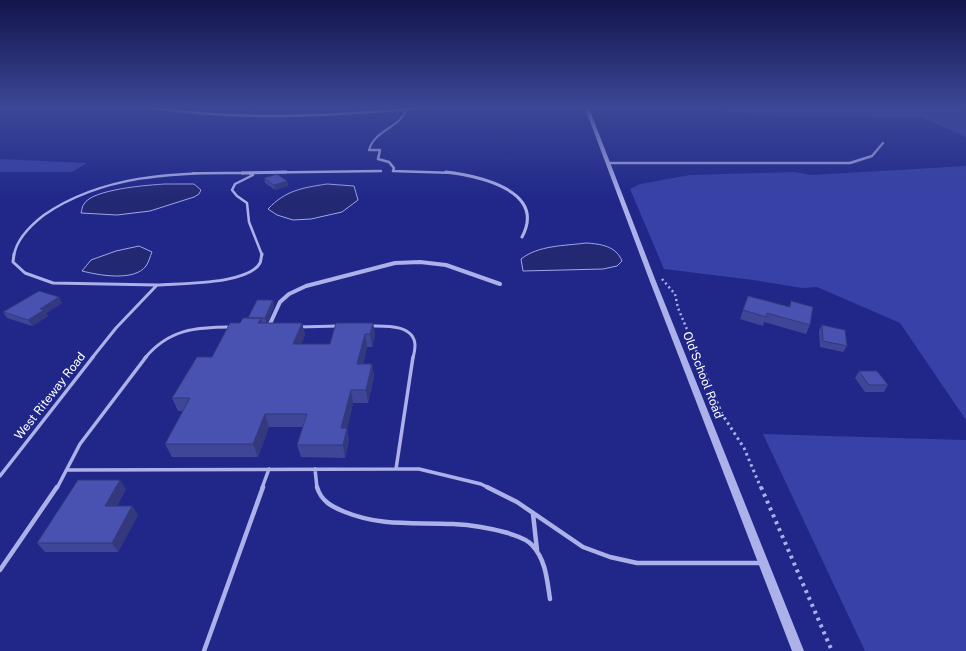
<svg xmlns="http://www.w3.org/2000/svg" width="966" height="651" viewBox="0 0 966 651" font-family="'Public Sans',sans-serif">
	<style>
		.green { fill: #3741a8 }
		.water { fill: #232873; stroke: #9fa6ec }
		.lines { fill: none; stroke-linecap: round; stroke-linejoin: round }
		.path-far2 { stroke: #acb1ea; stroke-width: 2.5; stroke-dasharray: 2 3; stroke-linecap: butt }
		.path-far1 { stroke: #acb1ea; stroke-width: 3; stroke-dasharray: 2.5 3.5; stroke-linecap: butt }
		.path { stroke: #acb1ea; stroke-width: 4; stroke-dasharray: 3 4.5; stroke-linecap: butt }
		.service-far4 { stroke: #acb1ea; stroke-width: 2 }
		.service-far3 { stroke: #acb1ea; stroke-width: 2.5 }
		.service-far2 { stroke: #acb1ea; stroke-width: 3 }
		.service-far1 { stroke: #acb1ea; stroke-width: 3.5 }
		.service { stroke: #acb1ea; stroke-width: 4.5 }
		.minor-far2 { stroke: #acb1ea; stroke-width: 2.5 }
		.minor-far1 { stroke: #acb1ea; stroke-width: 3 }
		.minor { stroke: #acb1ea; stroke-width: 4 }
		.tertiary { fill: #acb1ea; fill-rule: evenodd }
		.wall { fill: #3f4698 }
		.shaded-wall { fill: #33397c }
		.building { fill: #4951b1; stroke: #33397c }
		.labels { text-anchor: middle; stroke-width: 3; stroke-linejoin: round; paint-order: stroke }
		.street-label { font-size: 12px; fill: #fff; stroke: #202789 }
	</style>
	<rect width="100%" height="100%" fill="#202789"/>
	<path class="green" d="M685,108H966V137L923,118L775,117Z
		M0,159L87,163L72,172H0Z
		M966,166V420L900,323L817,287L802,288L753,280L664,269L630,189L640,184L690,175L794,172L811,175Z
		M763,434L966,440V651H865Z"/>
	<path class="water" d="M165,184H194L201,190L199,194L194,197L150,211L117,215L81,213C82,210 82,206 84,204C92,189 149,185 165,184Z
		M327,184L354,186L358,200L342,212L311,219L293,220L277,215L268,209C286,190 302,188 327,184Z
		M586,243C601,244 616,246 622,261L617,266L603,269L523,271L521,259C539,245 564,246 586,243Z
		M139,246L152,252C150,256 149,262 146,266C134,282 98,275 82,271L91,260L116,251Z"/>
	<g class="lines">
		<path class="path-far2" d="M662,279L675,294L678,308L699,358"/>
		<path class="path-far1" d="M698,357L722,414L744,448L761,488"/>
		<path class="path" d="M761,487L832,651"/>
		<path class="service-far4" d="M369,150C375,129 399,129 407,109
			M193,173H243"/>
		<path class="service-far3" d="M249,173L253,175L235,184L232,190L237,196L247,203L249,222L262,255
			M14,255C17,238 31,225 44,215C102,175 175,172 243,173"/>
		<path class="service-far2" d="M14,254L13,262L25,273L53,283L157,285
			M370,326C384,326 414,324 415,345C415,349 414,354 413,358
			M298,327L339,326
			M92,358L116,328L157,285C180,283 248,285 260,263C261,261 261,257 262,254
			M145,358C169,329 196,327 231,327"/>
		<path class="service-far1" d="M413,357L396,469H419L481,484L489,488
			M315,469L317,488
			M68,470L396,469
			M0,476L93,357
			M57,488L80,444L146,357
			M262,488L269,469"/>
		<path class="service" d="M317,487C321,501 332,507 345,512C382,527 415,522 453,524C472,525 490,528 508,533C516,536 526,538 532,545C546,560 547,580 550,599
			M487,487L517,502L583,547L610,557L637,563H761
			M533,514L537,550
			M0,570L57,487
			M204,651L263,487"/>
		<path class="minor-far2" d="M153,108C241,121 331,116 420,108
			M369,150H380L378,159L389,162L394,168L393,171L455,173
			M608,163H850L872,156L883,143
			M242,173L381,171"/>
		<path class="minor-far1" d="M446,172C478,176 547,190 522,237
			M242,173L286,172"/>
		<path class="minor" d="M269,326L280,302L289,294L306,286L395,263L420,262L446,265L500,284"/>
		<path class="tertiary" d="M585,108H589L655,279L804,651H792L649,279Z"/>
	</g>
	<path class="wall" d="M264,178L287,181L288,186L275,190L265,183Z
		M748,296L789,307L791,301L810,325L806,334L764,322L763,326L740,319Z
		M59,297L62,303L46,313L48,316L32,326L7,318L3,312Z
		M273,300L274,306L267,323H302L305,335L301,344H330L373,323L375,335L372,347H367L363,364H372L374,377L368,403H353L347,429L349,441L345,458L301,457L297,445L303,427H269L258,457H172L165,444L183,411H178L172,398L212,357L240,323Z
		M822,325L847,346L843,352L820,347L819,331Z
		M859,371L888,385L884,392H865L855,378Z
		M126,489L117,506H132L138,515L118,552H45L37,543Z"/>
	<path class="shaded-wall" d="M287,181L288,186L275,190L274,185Z
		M59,297L62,303L46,313L48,316L32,326L28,320L40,309Z
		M273,300L274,306L267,324L265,318Z
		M261,318L264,330L258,323Z
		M302,323L305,335L297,356L293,344Z
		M373,323L375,335L372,347L370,334Z
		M365,334L367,347L360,377L357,364Z
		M372,364L374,377L368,403L366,390Z
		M351,390L353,403L347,429L349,441L345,458L343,445L341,428Z
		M265,414L269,427L258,457L253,444Z
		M120,480L126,489L112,515L105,506Z
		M132,506L138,515L118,552L112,543Z"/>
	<path class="building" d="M277,174L287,181L274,185L264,178Z
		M39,291L59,297L40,309L44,310L28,320L3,312Z
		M748,296L790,307L791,301L813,307L810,325L767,313L766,317L743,310Z
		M257,300H273L265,318H248Z
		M243,318H261L258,323H302L293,344H330L336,323H373L370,334H365L357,364H372L366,390H351L341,428H347L343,445H297L307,414H265L253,444H165L190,398H172L197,357H212L230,323H240Z
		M822,325L845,330L847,346L823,341Z
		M859,371H877L888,385H869Z
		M78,480H120L105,506H132L112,543H37Z"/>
	<linearGradient id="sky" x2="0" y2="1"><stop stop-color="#12154b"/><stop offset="0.54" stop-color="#3c4797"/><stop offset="1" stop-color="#3c4797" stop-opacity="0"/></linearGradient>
	<rect width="966" height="199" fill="url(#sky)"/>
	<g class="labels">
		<g class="street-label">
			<text transform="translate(703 375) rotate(69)" y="4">Old School Road</text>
			<text transform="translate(50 396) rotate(-52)" y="4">West Riteway Road</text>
		</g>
	</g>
</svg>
